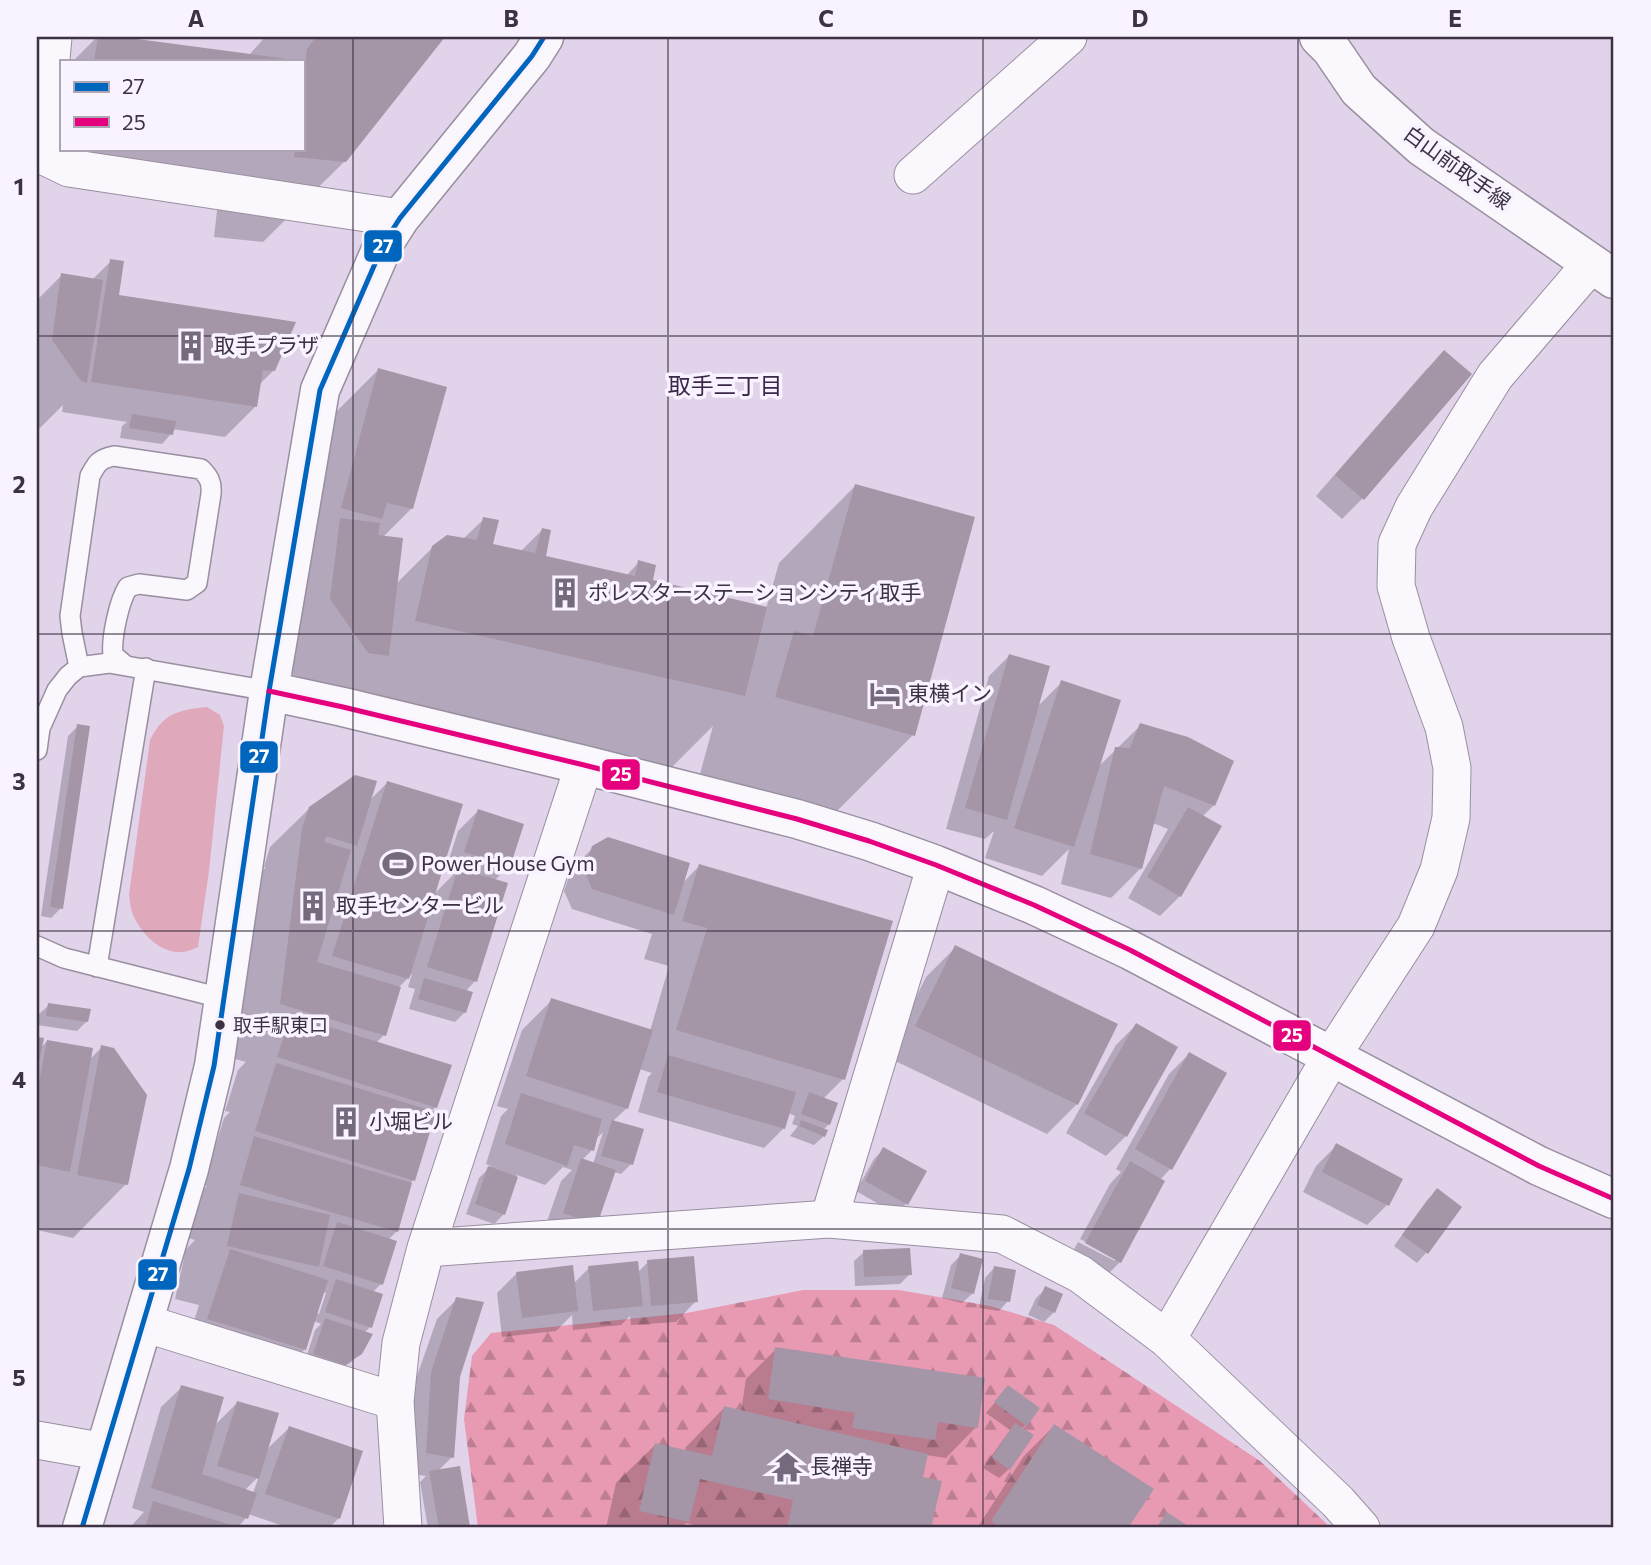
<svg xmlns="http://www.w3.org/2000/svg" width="1651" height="1565" viewBox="0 0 1651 1565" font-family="Commissioner,'Noto Sans JP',sans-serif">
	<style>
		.green { fill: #e0a9bb }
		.forest { fill: url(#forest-firs) }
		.shadow { fill: #0003; fill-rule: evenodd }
		.building { fill: #a496a7 }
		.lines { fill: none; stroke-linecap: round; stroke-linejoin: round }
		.lane-casing { stroke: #998fa0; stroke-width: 22 }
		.street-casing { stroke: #998fa0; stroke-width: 39 }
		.secondary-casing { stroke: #998fa0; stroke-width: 41 }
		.lane { stroke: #faf8fc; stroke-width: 19 }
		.street { stroke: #faf8fc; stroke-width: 37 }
		.secondary { stroke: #faf8fc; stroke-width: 38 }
		.bus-1-casing { stroke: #f9f2ff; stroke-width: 10 }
		.bus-2-casing { stroke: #f9f2ff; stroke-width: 10 }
		.bus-1 { stroke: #0065bd; stroke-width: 5 }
		.bus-2 { stroke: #e5007d; stroke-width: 5 }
		.grid { fill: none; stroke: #3c3243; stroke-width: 2; stroke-opacity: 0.55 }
		.bus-dot { fill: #3c3243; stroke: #f9f2ff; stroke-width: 2.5 }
		.labels { text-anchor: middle; stroke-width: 7; stroke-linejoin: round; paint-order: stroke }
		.bus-label { font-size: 19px; fill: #3c3243; stroke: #f9f2ff; text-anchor: start }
		.street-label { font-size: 21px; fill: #3c3243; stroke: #f9f2ff }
		.poi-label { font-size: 21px; fill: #3c3243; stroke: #f9f2ff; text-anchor: start }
		.neighbourhood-label { font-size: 23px; fill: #3b2749; stroke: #f9f2ff }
		.line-badge { stroke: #f9f2ff; stroke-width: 2.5 }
		.badge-label { font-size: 19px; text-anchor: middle; font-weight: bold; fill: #fff }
		.neatline { fill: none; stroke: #3c3243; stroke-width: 2.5 }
		.grid-label { font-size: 23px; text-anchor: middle; font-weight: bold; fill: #3c3243 }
	</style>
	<defs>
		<pattern id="forest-firs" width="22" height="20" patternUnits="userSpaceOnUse" patternTransform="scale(1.75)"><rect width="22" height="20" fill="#e89ab2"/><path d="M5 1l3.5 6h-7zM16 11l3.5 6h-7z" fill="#bd7e92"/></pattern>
	</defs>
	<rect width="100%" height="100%" fill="#e0d3ea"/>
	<path class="green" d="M207,707L220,715L224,726L209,871L198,947C193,949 187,952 182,952C160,954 139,932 132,912C130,906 130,900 129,895L150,740C163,713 179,710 207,707Z"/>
	<path class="forest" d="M803,1290H899L990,1306L1054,1325L1260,1461L1331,1528H478L464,1419L472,1356L491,1333L687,1313Z"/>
	<path class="shadow" d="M97,37H108L249,55L265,37H443L345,161L263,242L214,237L218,202L41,176L37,168L61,73V149H303V61H73Z
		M111,261L117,296L274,370L258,386L255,407L225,437L172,429L171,434L162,444L120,438L122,426L127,422L62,412L63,405L37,431V300L62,275L92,280Z
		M1444,352L1470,374L1362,499L1342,519L1316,496L1424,372Z
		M378,370L412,508L383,537L396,584L433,547L463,539L484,519L491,545L520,552L542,530L544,557L626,576L639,562L650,581L766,609L779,563L855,486L913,735L837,811L700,774L713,726L667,772L315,705L278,653L325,423Z
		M1009,656L1037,707L1062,682L1098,767L1141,725L1214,805L1202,817L1180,896L1160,916L1128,898L1168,829L1153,823L1141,868L1111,898L1061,884L1069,849L1042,876L985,858L994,831L985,839L946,829L989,676Z
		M78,726L61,908L51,918L41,916L68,736Z
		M387,783L433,895L453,875L445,872L458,831L478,811L509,866L494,881L475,981L465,992V1012L455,1022L409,1009L415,989L408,987L412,974L399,987L384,1035L376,1043L436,1107L430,1112L413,1180L411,1183L397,1231L388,1240L381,1284L373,1292L370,1327L364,1333L360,1353L350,1363L334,1373L304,1364L315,1330L321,1324L314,1321L305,1349L284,1370L188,1340L199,1305L175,1299L186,1249L195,1240L188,1238L201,1191L207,1186L203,1185L224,1118L230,1112L225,1111L238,1070L246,1062L228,1057L249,884L266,867H264L270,847L310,808L370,800ZM323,1292L326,1293L319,1314L316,1313Z
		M593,848L682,884L699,866L843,1079L823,1099L829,1124L823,1130L824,1136L814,1145L790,1136L798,1126L792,1124L795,1116L788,1113L784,1128L764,1148L638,1112L648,1077L652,1073L639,1069L627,1108L612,1122L631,1164L621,1174L614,1172L596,1224L543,1233L561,1181L572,1170L563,1167L545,1185L517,1175L504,1214L494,1224L466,1214L479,1178L491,1166L486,1164L501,1116L508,1109L497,1106L522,1030L552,1000L650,1031L669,966L644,959L652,934L572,909L564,891L572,868ZM603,1132L593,1164L582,1160L592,1150L597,1138Z
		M956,947L1077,1104L1047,1134L887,1057L926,977Z
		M49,1005L87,1021L77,1031L37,1025L39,1014Z
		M1136,1025L1126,1136L1106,1156L1066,1133L1116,1045Z
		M37,1039L42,1040L40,1049L47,1041L89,1060L102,1047L126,1184L73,1238L37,1230Z
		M1189,1054L1171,1168L1160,1180L1120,1262L1100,1282L1066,1264L1078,1242L1115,1261V1257L1080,1239L1110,1184L1121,1172L1116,1169L1169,1074Z
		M1336,1146L1387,1205L1367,1225L1303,1192L1316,1166Z
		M884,1149L906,1204L896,1214L856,1191L874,1159Z
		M1437,1190L1459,1207L1426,1253L1417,1263L1394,1246L1427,1200Z
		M864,1252L910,1274L900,1284L855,1286L854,1261Z
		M961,1255L981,1260L972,1294L962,1303L942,1298L951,1265Z
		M648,1262L696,1301L676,1322L631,1325L630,1316L621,1325L573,1330L572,1315L556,1331L502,1337L497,1293L517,1273L573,1284L589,1268L638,1272Z
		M994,1268L1008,1301L999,1311L979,1308L985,1278Z
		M1045,1289L1054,1312L1044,1322L1028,1315L1036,1298Z
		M457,1299L458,1376L452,1457L438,1471L468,1526L465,1528H428L420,1482L426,1476L406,1473L411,1393L437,1319Z
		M776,1349L976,1427L946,1458L926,1455L921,1479L939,1483L929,1528H708L686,1523L681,1528H606L616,1483L655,1445L685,1452L686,1447L724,1408L741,1412L746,1379Z
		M182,1387L214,1426L237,1403L265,1451L289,1428L339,1518L329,1528H289L248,1514L246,1518L237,1528H132L133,1524L144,1512L132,1508L161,1407ZM259,1476L253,1493L245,1490Z
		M1008,1387L1038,1408L1022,1429L1009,1469L999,1478L983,1468L1010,1430L986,1413Z
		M1054,1426L1151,1489L1125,1528H977L1024,1456Z"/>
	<path class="building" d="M98,37H122L295,60V61H94Z
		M316,37H445L346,162L294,157L295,149H303V83L307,49Z
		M110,259L124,261L119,295L296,322L275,371L263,370L257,407L91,382Z
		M61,273L103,280L87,383L81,381L52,340Z
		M1444,350L1472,374L1364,500L1335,475Z
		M378,368L447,387L413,509L387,503L382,519L341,508Z
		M132,414L176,421L173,435L129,428Z
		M855,484L975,517L915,736L775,697L794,631L813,636Z
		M483,517L499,520L493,544L535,553L542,528L551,530L546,556L635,576L638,560L656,565L653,580L767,607L745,696L415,621L432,546L447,535L477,540Z
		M340,518L380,523L378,535L403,538L389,656L368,653L330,599Z
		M1009,654L1050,666L1007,820L965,808Z
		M1061,680L1121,700L1074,847L1014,828Z
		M1140,723L1188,737L1234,761L1215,806L1164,786L1142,869L1090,854L1115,747L1130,748Z
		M77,724L90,726L63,909L50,907Z
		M355,775L377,781L357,846L326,836L324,842L351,850L317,962L401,987L386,1036L280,1004L302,828L309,807Z
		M387,781L463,804L409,979L332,956Z
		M1188,807L1222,826L1181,897L1147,877Z
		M478,809L524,824L510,867L464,852Z
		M608,837L690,863L674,915L592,889L584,870L592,846Z
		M699,864L893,921L845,1080L676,1030L707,928L682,921Z
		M458,868L508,883L477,982L427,967Z
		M955,945L1118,1024L1078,1105L915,1026Z
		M424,978L473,992L466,1013L418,999Z
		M551,998L653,1030L628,1109L526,1076Z
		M48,1003L91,1009L88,1022L46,1016Z
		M291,1015L452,1065L437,1108L277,1057Z
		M1136,1023L1178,1047L1127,1137L1084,1113Z
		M37,1037L44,1038L38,1068H37Z
		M47,1040L93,1048L70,1172L37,1165V1093Z
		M101,1045L114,1048L147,1095L128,1185L77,1175Z
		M1189,1052L1227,1073L1172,1170L1135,1149Z
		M668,1055L796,1092L785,1129L657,1092Z
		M276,1063L436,1112L415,1181L255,1131Z
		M809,1092L838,1103L830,1125L801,1114Z
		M521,1093L602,1119L594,1151L574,1145L567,1166L505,1144Z
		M612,1120L644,1129L633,1165L601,1156Z
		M801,1120L828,1130L825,1137L799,1126Z
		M254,1136L412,1183L398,1232L240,1185Z
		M1336,1143L1403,1179L1389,1206L1322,1172Z
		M883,1147L927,1171L908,1205L865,1181Z
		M581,1158L616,1170L597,1225L563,1213Z
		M1130,1161L1165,1181L1121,1263L1085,1243Z
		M488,1166L518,1177L505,1215L475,1204Z
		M1437,1188L1462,1207L1428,1254L1402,1235Z
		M239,1193L330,1215L319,1267L227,1246Z
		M337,1222L397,1241L383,1285L323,1266Z
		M910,1248L912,1275L864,1277L863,1250Z
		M230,1249L328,1280L306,1350L207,1319Z
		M960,1253L983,1259L974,1294L951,1288Z
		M694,1256L698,1302L651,1306L647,1260Z
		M638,1261L643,1306L593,1311L588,1266Z
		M573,1265L578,1311L522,1318L516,1272Z
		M994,1266L1016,1270L1010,1302L988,1299Z
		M336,1279L383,1294L372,1328L325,1312Z
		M1045,1286L1063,1294L1055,1313L1037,1305Z
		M456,1297L484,1302L460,1377L454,1458L426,1453L431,1372Z
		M325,1318L373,1334L362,1354L345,1365L313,1354Z
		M775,1347L985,1378L978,1428L938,1422L935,1440L852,1428L855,1413L768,1399Z
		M181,1385L224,1397L202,1474L257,1493L248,1519L151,1488Z
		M1008,1385L1040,1408L1027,1426L994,1402Z
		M237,1401L279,1413L259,1479L217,1466Z
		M724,1406L928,1454L923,1477L942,1481L931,1528H787L793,1500L700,1479L689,1522L639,1511L655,1443L712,1456Z
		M1015,1423L1034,1435L1010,1470L992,1457Z
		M1054,1424L1154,1489L1128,1528H1002L991,1521Z
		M289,1426L363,1451L340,1519L265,1494Z
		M460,1466L470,1527L439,1528L429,1471Z
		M153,1501L241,1528H145Z
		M1167,1512L1191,1528H1156Z"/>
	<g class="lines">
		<g class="lane-casing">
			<path id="lane" d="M79,667L72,633L70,616L90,476C97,463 99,459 114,456L201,469C209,477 212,482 211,494L197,583L187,590L139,584L128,587C119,601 111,638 113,655L126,666
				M37,750L40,728L57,690L68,676L79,667L109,663L269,691
				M37,946L64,958L225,999
				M97,967L146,668"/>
		</g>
		<g class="street-casing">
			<path id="street" d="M53,37L45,124L40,154L69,168L400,218
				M913,175L1068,37
				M829,1219L936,865
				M426,1248L829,1219L1002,1234L1080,1274L1167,1339L1338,1502L1361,1528
				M144,1323L395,1401
				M1167,1339L1331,1057L1416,926L1439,870L1451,818L1452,768L1444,727L1411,638L1396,586L1397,544L1414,507L1495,376L1591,264
				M37,1440L105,1452
				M403,1528L395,1401L401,1343L426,1248L584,765"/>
		</g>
		<g class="secondary-casing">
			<path id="secondary" d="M1319,37L1331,49L1359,90L1421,146L1614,279
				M269,691L343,707L584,765L797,819L869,841L936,865L1034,905L1130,950L1539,1166L1614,1199
				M82,1528L189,1169L214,1066L269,691L320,390L384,243L400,218L532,56L544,37"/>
		</g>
		<use href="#lane" class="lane"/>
		<use href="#street" class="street"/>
		<use href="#secondary" class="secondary"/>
		<g class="bus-1-casing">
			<path id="bus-1" d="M82,1528L189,1169L214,1066L269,691L320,390L384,243L400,218L532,56L544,37"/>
		</g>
		<g class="bus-2-casing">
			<path id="bus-2" d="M269,691L343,707L584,765L797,819L869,841L936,865L1034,905L1130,950L1539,1166L1614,1199"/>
		</g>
		<use href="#bus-1" class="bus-1"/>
		<use href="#bus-2" class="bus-2"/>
	</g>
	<path class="grid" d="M353,37V1528M668,37V1528M983,37V1528M1298,37V1528M37,336H1614M37,634H1614M37,931H1614M37,1229H1614"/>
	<defs>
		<g id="building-bare" transform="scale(2.415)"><path d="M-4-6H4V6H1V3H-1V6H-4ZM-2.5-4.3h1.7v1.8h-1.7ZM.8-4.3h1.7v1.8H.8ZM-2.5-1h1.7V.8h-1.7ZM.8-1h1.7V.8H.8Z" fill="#756a7d" stroke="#f9f2ff" stroke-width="2.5" paint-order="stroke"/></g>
		<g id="hotel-bare" transform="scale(2.415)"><path d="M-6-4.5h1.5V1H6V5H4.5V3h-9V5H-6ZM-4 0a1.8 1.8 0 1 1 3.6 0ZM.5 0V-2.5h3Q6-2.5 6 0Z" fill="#756a7d" stroke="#f9f2ff" stroke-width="2.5" paint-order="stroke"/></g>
		<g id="stadium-bare" transform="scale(2.415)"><path d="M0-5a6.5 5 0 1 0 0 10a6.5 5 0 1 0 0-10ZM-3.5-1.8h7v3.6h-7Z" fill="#756a7d" stroke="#f9f2ff" stroke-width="2.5" paint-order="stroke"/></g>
		<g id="temple-bare" transform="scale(2.415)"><path d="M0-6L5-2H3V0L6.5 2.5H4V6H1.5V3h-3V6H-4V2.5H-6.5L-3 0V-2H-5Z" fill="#756a7d" stroke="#f9f2ff" stroke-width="2.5" paint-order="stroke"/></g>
	</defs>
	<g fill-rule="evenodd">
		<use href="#building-bare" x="191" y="346"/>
		<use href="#building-bare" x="565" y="593"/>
		<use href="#hotel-bare" x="885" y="694"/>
		<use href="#stadium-bare" x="398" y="864"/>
		<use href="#building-bare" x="313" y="906"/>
		<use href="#building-bare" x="346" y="1122"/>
		<use href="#temple-bare" x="787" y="1467"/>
	</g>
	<circle class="bus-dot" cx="220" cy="1025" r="6"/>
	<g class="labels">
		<g class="bus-label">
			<text x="233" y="1032">取手駅東口</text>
		</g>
		<g class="street-label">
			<text transform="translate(1457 168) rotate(36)" y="7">白山前取手線</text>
		</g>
		<g class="poi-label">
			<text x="214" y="353">取手プラザ</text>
			<text x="588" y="600">ポレスターステーションシティ取手</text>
			<text x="908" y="701">東横イン</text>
			<text x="421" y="871">Power House Gym</text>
			<text x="336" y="913">取手センタービル</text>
			<text x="369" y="1129">小堀ビル</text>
			<text x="810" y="1474">長禅寺</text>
		</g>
		<g class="neighbourhood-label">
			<text x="725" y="394">取手三丁目</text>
		</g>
	</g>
	<g class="line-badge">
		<rect x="363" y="229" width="40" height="34" rx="7" fill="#0065bd"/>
		<rect x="239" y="740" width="40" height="34" rx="7" fill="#0065bd"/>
		<rect x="601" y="758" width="40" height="33" rx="7" fill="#e5007d"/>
		<rect x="1272" y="1019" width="40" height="33" rx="7" fill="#e5007d"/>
		<rect x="137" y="1258" width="41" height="33" rx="7" fill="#0065bd"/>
	</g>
	<g class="badge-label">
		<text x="383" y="253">27</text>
		<text x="259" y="763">27</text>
		<text x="621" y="781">25</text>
		<text x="1292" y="1042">25</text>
		<text x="158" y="1281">27</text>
	</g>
	<rect width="1651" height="1565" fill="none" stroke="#f9f2ff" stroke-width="77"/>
	<rect x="60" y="60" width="245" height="91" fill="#f9f2ff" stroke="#ada5b4" stroke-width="2"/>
	<rect x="74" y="82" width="35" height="10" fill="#0065bd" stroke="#ada5b4" stroke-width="2"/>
	<text x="122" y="94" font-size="21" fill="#3c3243">27</text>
	<rect x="74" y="117" width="35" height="10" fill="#e5007d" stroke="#ada5b4" stroke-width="2"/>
	<text x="122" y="130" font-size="21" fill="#3c3243">25</text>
	<rect x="38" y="38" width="1574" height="1488" class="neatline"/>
	<g class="grid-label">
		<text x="196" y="27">A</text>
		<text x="511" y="27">B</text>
		<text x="826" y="27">C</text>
		<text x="1140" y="27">D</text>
		<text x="1455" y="27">E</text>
		<text x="19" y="195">1</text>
		<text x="19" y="493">2</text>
		<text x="19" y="790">3</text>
		<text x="19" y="1088">4</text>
		<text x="19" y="1386">5</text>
	</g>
</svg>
